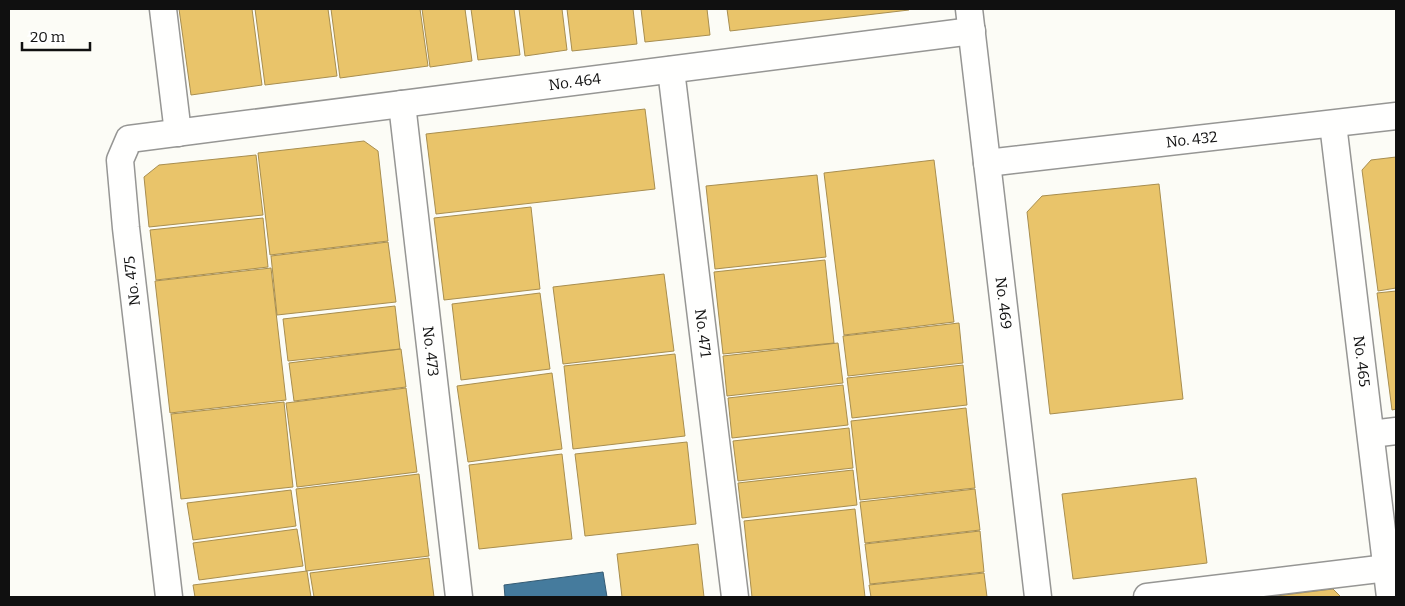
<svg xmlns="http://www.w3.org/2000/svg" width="1405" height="606" viewBox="0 0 1405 606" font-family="Bitter,serif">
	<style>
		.homes { fill: #e9c46a; stroke: #a88e4f }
		.public { fill: #457b9d; stroke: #355b73 }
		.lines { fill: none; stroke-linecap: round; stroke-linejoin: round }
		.street-casing { stroke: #969694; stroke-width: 29 }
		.street { stroke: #fffffe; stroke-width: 26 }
		.labels { text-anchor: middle; stroke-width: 5; stroke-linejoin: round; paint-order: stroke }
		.street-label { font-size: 15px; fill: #101010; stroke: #fff }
	</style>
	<rect width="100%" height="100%" fill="#fcfcf6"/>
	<path class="homes" d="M179,9H252L262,85L191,95Z
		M255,9H328L337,76L265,85Z
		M331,9H420L428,66L340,78Z
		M422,9H465L472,61L430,67Z
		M471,9H514L520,55L478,60Z
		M519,9H562L567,50L525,56Z
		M567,9H633L637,44L572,51Z
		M641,9H707L710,35L645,42Z
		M727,9H910L909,10L730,31Z
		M645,109L655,189L436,214L426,134Z
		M364,141L378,151L388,241L270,255L258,153Z
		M256,155L263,215L149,227L144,177L159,165Z
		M1396,157V288L1378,291L1362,170L1371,160Z
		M934,160L954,322L844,335L824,173Z
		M817,175L826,257L715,269L706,186Z
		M1159,184L1183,399L1050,414L1027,212L1042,196Z
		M531,207L540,289L444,300L434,218Z
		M263,218L268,267L156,280L150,230Z
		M388,242L396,302L277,315L271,256Z
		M825,260L834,343L723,354L714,272Z
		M271,268L286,400L170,413L155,281Z
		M664,274L674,351L563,364L553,287Z
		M1396,291V409L1392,410L1377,293Z
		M540,293L550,369L461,380L452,304Z
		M395,306L400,349L288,361L283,319Z
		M959,323L963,363L848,376L843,336Z
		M838,343L843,383L727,396L723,356Z
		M401,349L406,387L294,401L289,363Z
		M675,354L685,436L573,449L564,366Z
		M963,365L967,405L852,418L847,378Z
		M552,373L562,449L468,462L457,386Z
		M843,385L848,425L732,438L728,398Z
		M406,388L417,472L297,487L286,403Z
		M284,402L293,487L181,499L171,414Z
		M966,408L975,488L860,500L851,421Z
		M849,428L853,468L738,481L733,441Z
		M687,442L696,524L585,536L575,454Z
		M562,454L572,539L479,549L469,465Z
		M853,470L857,505L742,518L738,483Z
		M419,474L429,556L306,571L296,489Z
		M1196,478L1207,563L1073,579L1062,494Z
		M975,489L980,530L865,543L860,502Z
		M291,490L296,526L193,540L187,503Z
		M855,509L865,597H752L744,521Z
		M297,529L303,566L199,580L193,543Z
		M980,531L984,572L870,584L865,544Z
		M698,544L704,597H622L617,554Z
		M429,558L434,597H314L310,573Z
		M307,571L311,597H195L193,585Z
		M984,573L987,597H871L869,585Z
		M1333,589L1341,597H1268Z"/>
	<path class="public" d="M603,572L607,597H505L504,585Z"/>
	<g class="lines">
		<g class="street-casing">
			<g id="street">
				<path d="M163,9L178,133"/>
				<path id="s1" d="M969,9L1038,597"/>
				<path id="s2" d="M671,70L735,597"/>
				<path id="s3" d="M402,104L459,597"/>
				<path id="s4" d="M1333,124L1390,597"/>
				<path id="s5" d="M987,163L1396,116"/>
				<path d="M1371,434L1396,431"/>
				<path id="s6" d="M169,597L126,228L120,160L129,139L972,31"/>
				<path d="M1147,597L1387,568"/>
			</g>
		</g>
		<use href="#street" class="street"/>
	</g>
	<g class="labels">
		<g class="street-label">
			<text dy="5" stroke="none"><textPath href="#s6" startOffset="912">No. 464</textPath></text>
			<text dy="5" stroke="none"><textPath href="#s5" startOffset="206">No. 432</textPath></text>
			<text transform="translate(132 281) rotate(-97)" y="5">No. 475</text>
			<text dy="5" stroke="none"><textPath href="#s1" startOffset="296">No. 469</textPath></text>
			<text dy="5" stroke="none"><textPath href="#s2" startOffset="265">No. 471</textPath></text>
			<text dy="5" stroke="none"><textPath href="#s3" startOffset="249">No. 473</textPath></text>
			<text dy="5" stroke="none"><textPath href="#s4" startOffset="239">No. 465</textPath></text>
		</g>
	</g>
	<rect width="1405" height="606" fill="none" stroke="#101010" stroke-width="20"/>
	<path d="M22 42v8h68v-8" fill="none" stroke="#101010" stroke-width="2.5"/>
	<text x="30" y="42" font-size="15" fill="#101010" stroke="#ffffff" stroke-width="4" paint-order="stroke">20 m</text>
</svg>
